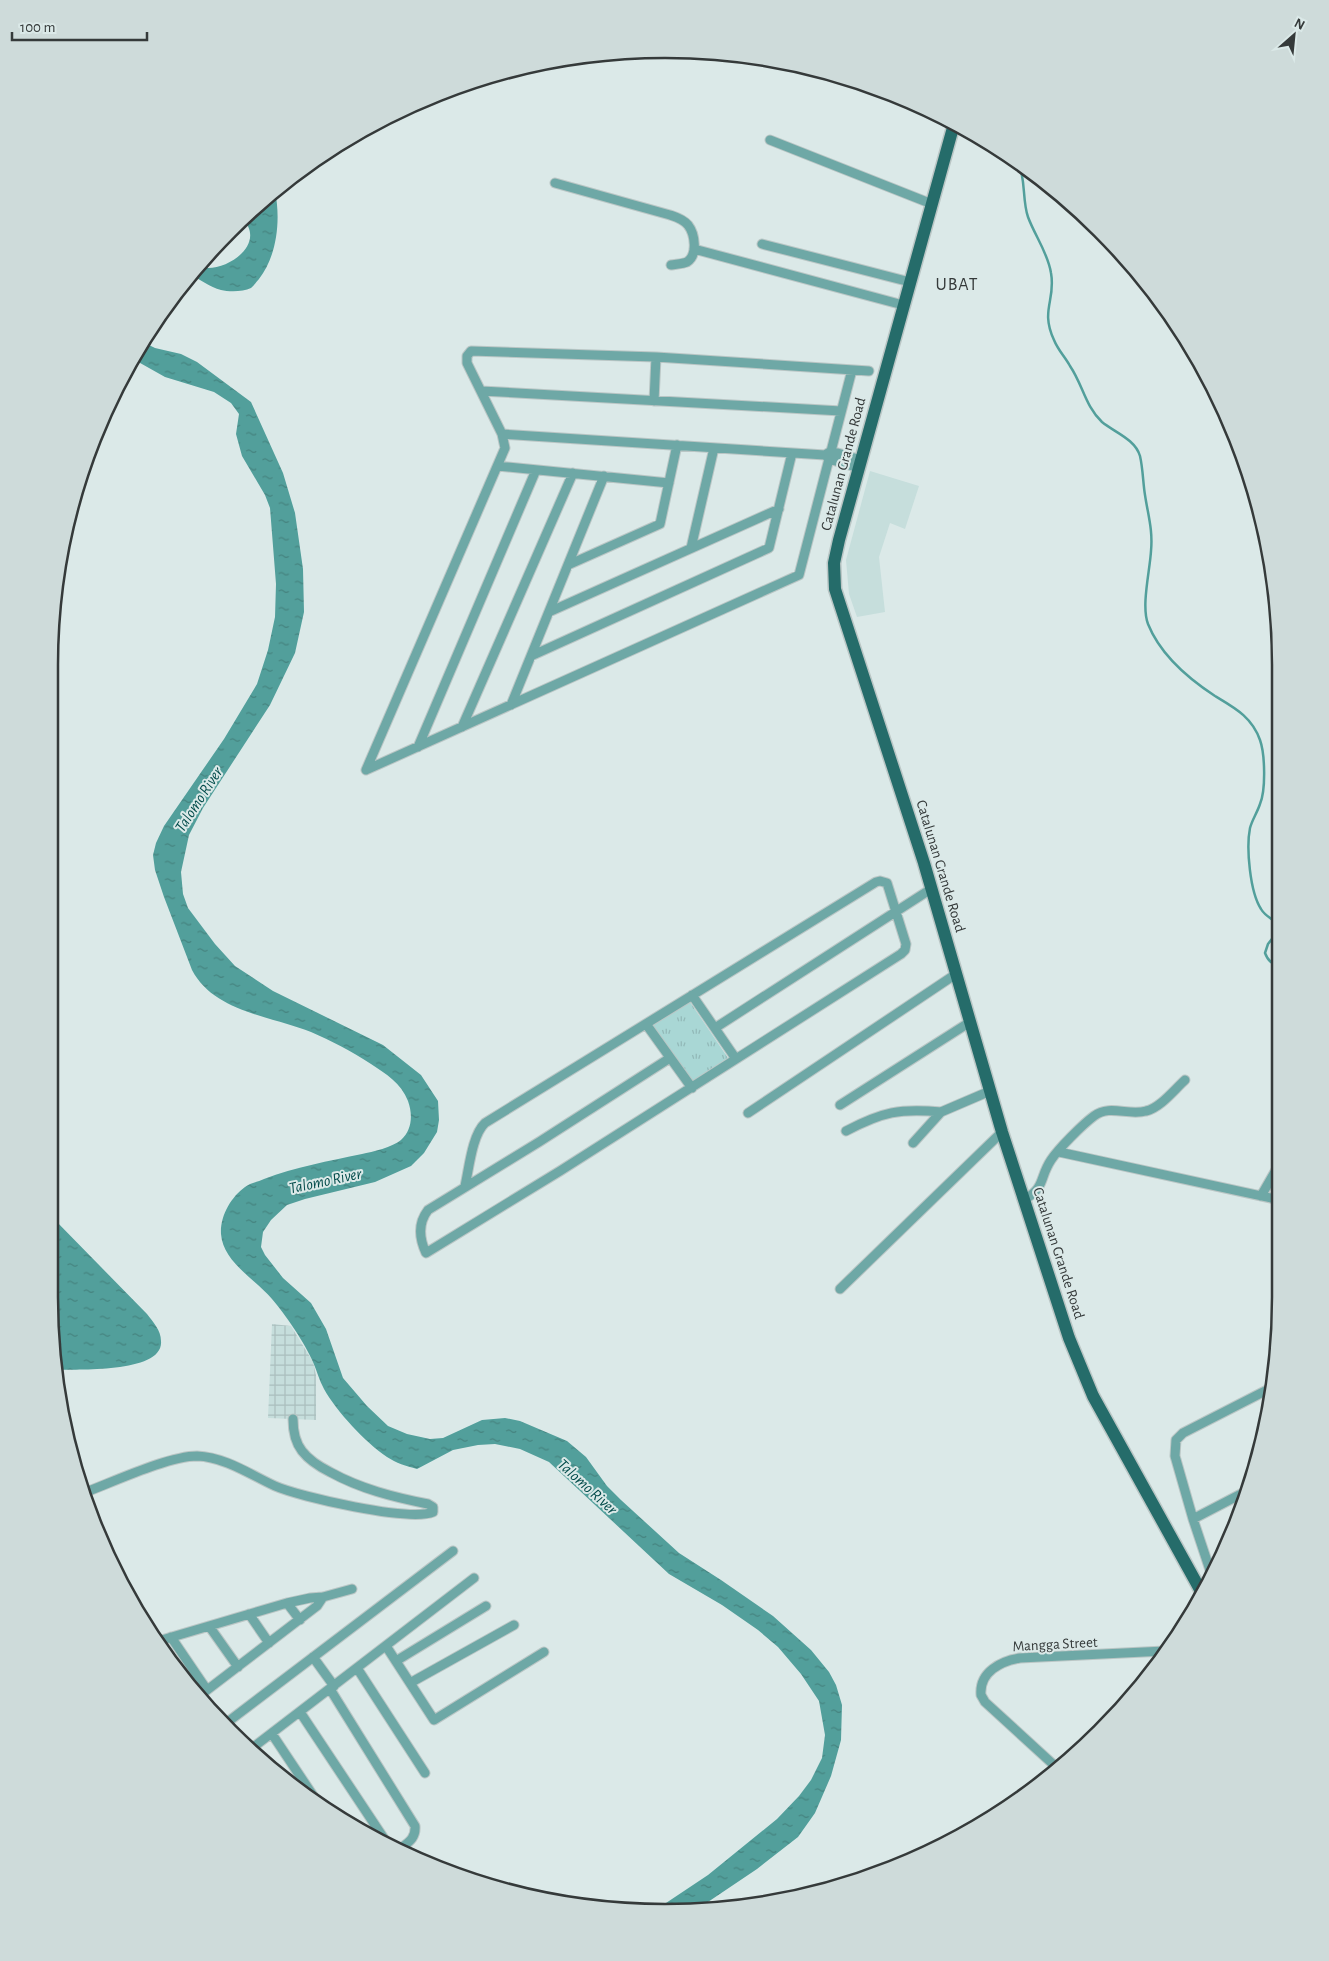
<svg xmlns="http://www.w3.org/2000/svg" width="1329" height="1961" viewBox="0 0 1329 1961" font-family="'Alegreya Sans',sans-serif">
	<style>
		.built { fill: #c6dedc }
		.industrial { fill: url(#industrial-grid) }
		.park { fill: url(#park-tufts) }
		.water { fill: url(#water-ripples) }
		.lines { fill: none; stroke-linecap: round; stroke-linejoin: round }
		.stream { stroke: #529f9b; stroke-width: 2.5 }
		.street-casing { stroke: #bac6c5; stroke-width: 11 }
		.primary-casing { stroke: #bac6c5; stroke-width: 15 }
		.street { stroke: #6ea8a6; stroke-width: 9 }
		.primary { stroke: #256c6a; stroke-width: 12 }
		.labels { text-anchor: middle; stroke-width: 4; stroke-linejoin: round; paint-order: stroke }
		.street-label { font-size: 15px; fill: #353a3a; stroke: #dbe9e8 }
		.water-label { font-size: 16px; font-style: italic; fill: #004a49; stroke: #dbe9e8 }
		.quarter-label { font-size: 18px; letter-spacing: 1px; fill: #353a3a; stroke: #dbe9e8 }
		.rim { fill: none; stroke: #353a3a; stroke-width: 2.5 }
	</style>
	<defs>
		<pattern id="industrial-grid" width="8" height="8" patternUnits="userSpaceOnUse" patternTransform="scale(1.25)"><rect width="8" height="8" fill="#c6dedc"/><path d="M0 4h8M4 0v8" fill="none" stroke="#abbfbe"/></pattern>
		<pattern id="park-tufts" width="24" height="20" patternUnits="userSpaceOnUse" patternTransform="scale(1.25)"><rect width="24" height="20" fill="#a9d7d5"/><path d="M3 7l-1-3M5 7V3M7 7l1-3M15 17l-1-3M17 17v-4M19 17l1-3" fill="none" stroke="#92b9b8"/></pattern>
		<pattern id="water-ripples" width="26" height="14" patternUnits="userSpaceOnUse" patternTransform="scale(1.25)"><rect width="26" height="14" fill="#529f9b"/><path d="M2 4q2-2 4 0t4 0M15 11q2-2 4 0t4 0" fill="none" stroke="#45837f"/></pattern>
	</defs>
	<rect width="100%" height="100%" fill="#dbe9e8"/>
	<path class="built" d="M870,471L919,486L905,529L890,523L879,557L885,612L857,617L849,594L846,560Z"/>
	<path class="industrial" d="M272,1324L291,1326L313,1362L316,1375V1420L268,1418Z"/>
	<path class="park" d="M690,1002L728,1058L692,1081L652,1026Z"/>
	<path class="water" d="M275,191C281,220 277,256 259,279C256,282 254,286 251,288C243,292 229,292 221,290C210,287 199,279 190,274L200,262L208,268C232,268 266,242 242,218Z
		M143,342L155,348L181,354L197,362L251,402L283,473L295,513L303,569L304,612L295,653L270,705L203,808L189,835L181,872L183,894L188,908L215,944L235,966L273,991L383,1045L421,1075L438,1101L439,1120L437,1132L424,1153L411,1166L375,1182L305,1199L287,1205L271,1220L263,1232L261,1247L265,1255L283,1278L311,1303L326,1329L343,1378L367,1406L388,1426L407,1434L430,1439L443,1438L482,1420L505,1418L520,1421L567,1441L586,1457L607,1486L621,1500L679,1553L721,1580L773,1616L811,1650L829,1672L836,1685L842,1705L841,1740L831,1776L815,1813L798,1837L757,1869L702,1906L657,1909L708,1875L777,1819L799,1796L811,1780L822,1758L825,1735L819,1701L801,1674L778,1647L758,1630L722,1605L669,1574L549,1462L520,1449L495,1444L478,1445L453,1450L417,1469C406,1466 396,1463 387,1457C365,1442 337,1412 324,1389C319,1380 317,1371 313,1362C305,1343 285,1314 272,1299C255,1279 223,1262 221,1234C220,1216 231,1197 245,1187C250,1183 258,1182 264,1179C295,1167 329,1161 362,1154C372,1152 393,1147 401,1140C412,1130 413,1115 408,1101C401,1083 386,1074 371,1064C351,1051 332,1041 311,1032C271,1016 214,1012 192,970L164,897L155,870L153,855L156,843L164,826L224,739L257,684L268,650L275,617L276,584L270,508L265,495L242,456L236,434L239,414L231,403L214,392L165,377L133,359Z
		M53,1218L147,1314C153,1322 161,1330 161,1341C164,1374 76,1369 54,1370Z"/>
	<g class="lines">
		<path class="stream" d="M1018,162C1026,178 1022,200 1028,217C1035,236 1048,253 1051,273C1056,300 1040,310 1054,340C1058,350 1065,357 1070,366C1083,385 1085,406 1102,422C1114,432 1135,439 1140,456C1143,469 1143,483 1145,495C1148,515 1153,530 1151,551C1150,570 1141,606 1148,624C1160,654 1189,679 1215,696C1235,708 1252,717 1260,740C1265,754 1266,790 1260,804C1257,813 1252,820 1250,828C1246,848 1250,892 1261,909C1265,916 1271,918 1277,923L1278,929L1275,935L1268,944L1265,953C1268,961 1272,964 1280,966"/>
		<g class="street-casing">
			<path id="street" d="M770,140L932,204
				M555,183L670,215C676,217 683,219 688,225C695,234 698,255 687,262C682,264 676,264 671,265
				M762,244L910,282
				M694,249L903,305
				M481,391L841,411
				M654,401L656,357
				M502,434L825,455L831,451L861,460
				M825,455L829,459L859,468
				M498,466L669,483
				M691,548L714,448
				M568,565L660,524L677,445
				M549,612L779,509
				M531,656L769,548L792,453
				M511,705L604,476
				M462,727L573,473
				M418,747L536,470
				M366,770L505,448L502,434L467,363V356L471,351L656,357L869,371
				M366,770L799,575L852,370
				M692,995L736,1059
				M646,1024L692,1088
				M715,1028L931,889
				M840,1105L970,1022
				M748,1113L956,974
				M846,1131C882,1112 900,1108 941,1112
				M913,1143L941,1112L990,1091
				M1059,1152L1280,1200
				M465,1186C469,1169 472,1135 485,1123L876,882L880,881L887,883L906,944L905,950L901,954L560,1171L426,1253C419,1238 418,1223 428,1210L539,1142L670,1058
				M1261,1196L1280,1163
				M1024,1200C1046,1187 1039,1178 1051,1160C1059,1148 1082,1125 1094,1116C1110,1104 1128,1116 1146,1111C1160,1108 1174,1090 1185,1080
				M840,1289L1002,1132
				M81,1494C111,1483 168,1456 197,1456C225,1457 251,1475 275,1486C300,1497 410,1522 433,1512V1507L428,1504C393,1497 361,1489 330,1472C320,1467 309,1460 302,1451C295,1442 293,1430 293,1419
				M1193,1519L1243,1493
				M1212,1576L1193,1519L1175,1456L1176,1440L1183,1433L1271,1388
				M287,1603L300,1620
				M249,1614L269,1643
				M209,1626L238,1667
				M171,1637L207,1690
				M155,1642L287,1603L310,1598L323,1597L352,1589
				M386,1646L434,1720L544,1652
				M313,1657L334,1686
				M396,1661L486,1606
				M357,1668L425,1773
				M410,1683L514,1625
				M330,1689L415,1826C416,1838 409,1842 400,1849
				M198,1697L317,1606L323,1597
				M300,1712L385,1840
				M225,1724L453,1551
				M272,1734L316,1800
				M251,1749L474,1578
				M1055,1766L985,1702L981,1695C979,1672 1001,1661 1020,1658L1165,1651"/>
		</g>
		<g class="primary-casing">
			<path id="primary" d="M954,124L839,540L834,563L835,589L924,863L1002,1132L1069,1338L1093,1396L1202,1593"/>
		</g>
		<use href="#street" class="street"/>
		<use href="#primary" class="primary"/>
	</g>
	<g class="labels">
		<g class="street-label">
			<text transform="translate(843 464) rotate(-75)" y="5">Catalunan Grande Road</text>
			<text transform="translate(941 866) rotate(73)" y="5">Catalunan Grande Road</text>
			<text transform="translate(1059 1253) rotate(72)" y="5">Catalunan Grande Road</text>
			<text transform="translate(1055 1644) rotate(-3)" y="5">Mangga Street</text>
		</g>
		<g class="water-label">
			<text transform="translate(198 799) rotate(-57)" y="6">Talomo River</text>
			<text transform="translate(325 1180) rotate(-12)" y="6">Talomo River</text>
			<text transform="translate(588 1486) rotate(42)" y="6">Talomo River</text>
		</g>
		<g class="quarter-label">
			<text x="957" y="290">UBAT</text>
		</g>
	</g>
	<path d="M0 0H1329V1961H0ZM665 58H665A607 607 0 0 1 1272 665V1297A607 607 0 0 1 665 1904H665A607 607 0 0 1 58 1297V665A607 607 0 0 1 665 58Z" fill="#cedbda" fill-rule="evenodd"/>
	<path class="rim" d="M665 58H665A607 607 0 0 1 1272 665V1297A607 607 0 0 1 665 1904H665A607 607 0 0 1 58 1297V665A607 607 0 0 1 665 58Z"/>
	<g transform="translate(1294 35) rotate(27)" stroke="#dbe9e8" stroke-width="4" paint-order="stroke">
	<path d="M0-4L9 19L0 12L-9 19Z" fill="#353a3a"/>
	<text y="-8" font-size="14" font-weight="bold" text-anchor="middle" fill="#353a3a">N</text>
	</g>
	<path d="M12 32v8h135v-8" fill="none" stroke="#353a3a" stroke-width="2.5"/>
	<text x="20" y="32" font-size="15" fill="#353a3a" stroke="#dbe9e8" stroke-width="4" paint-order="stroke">100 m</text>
</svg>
